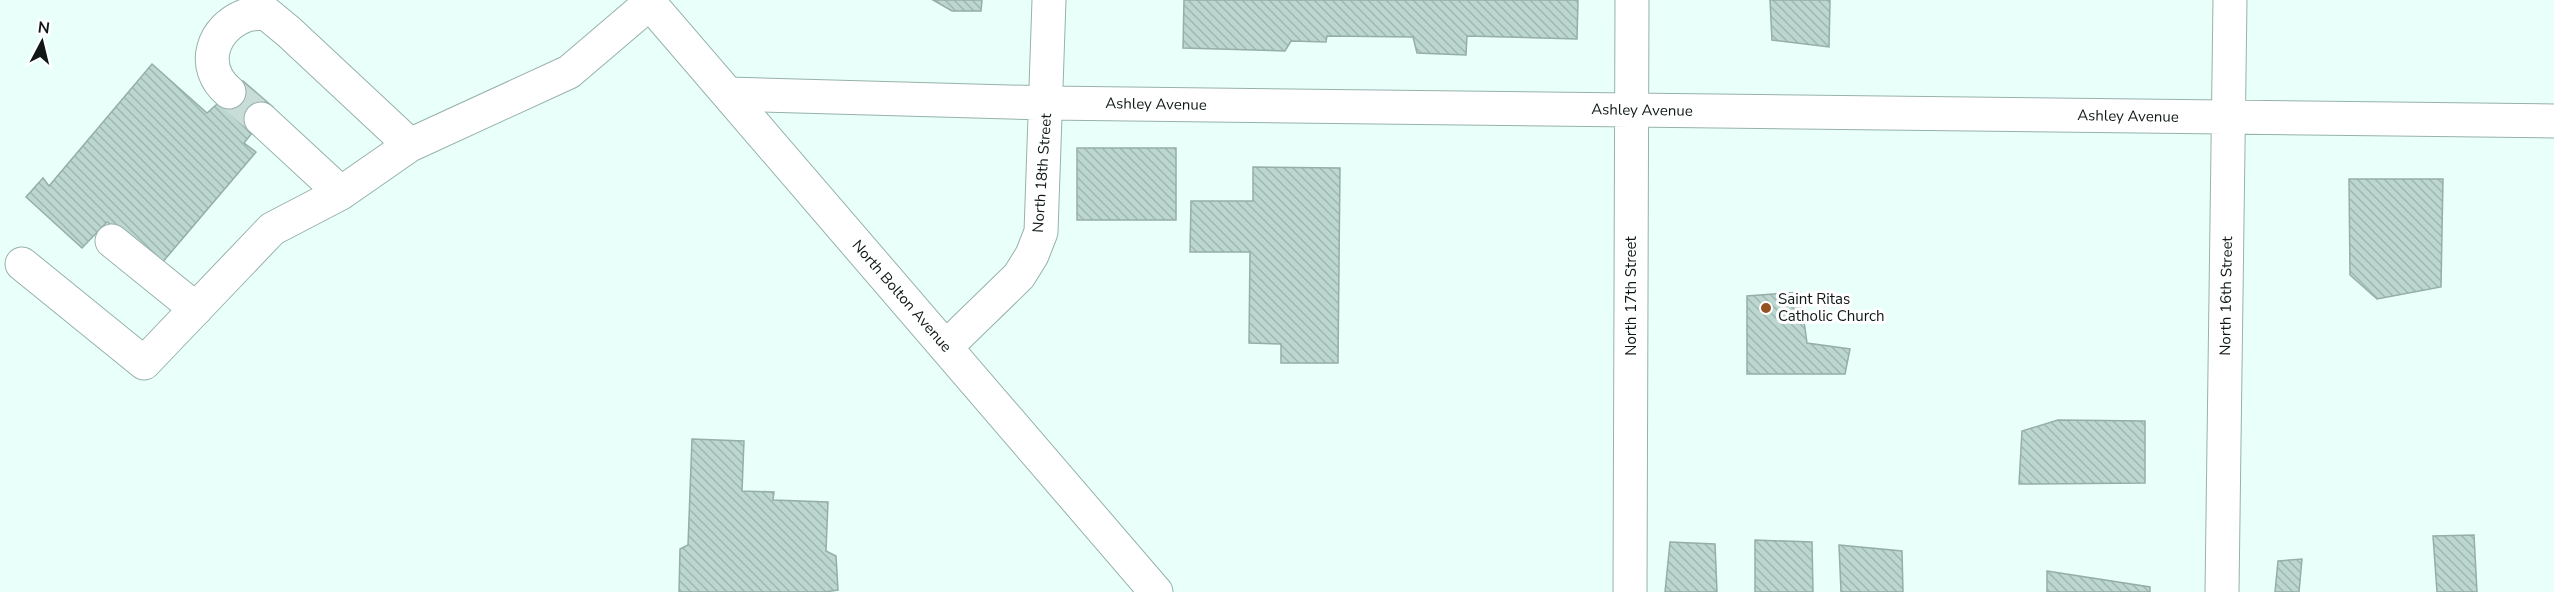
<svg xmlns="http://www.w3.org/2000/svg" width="2554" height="592" viewBox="0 0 2554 592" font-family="'Nunito Sans',sans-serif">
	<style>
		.building { fill: url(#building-back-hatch); stroke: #95aea8; stroke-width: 1.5 }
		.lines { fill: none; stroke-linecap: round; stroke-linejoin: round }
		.minor-tunnel { stroke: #c8dcd8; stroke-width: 33; stroke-dasharray: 33 16; stroke-linecap: butt }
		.minor-casing { stroke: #97b1ab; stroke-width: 35 }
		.major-casing { stroke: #97b1ab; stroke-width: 35 }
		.minor { stroke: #fff; stroke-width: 33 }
		.major { stroke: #fff; stroke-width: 33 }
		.poi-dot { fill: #945121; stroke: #fff; stroke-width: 2 }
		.labels { text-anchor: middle; stroke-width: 6; stroke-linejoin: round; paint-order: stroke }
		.street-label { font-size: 15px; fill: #0f1816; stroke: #fff }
		.poi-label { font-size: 15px; fill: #0f1816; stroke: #fff; text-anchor: start }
	</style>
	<defs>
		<pattern id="building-back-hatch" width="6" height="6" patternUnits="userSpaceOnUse" patternTransform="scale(1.5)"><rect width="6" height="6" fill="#bcd6d0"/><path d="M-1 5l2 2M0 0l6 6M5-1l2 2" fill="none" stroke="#a0b7b2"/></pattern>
	</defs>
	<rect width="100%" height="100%" fill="#e9fffa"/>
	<path class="building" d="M933,0H982L981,11H952Z
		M1184,0H1578L1577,39L1467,36L1466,55L1417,53L1413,37L1327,36L1326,42L1291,41L1285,51L1183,48Z
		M1770,0H1830L1829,47L1772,40Z
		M152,64L207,113L243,81L273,107L244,143L256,152L161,264L107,222L82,248L26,197L43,178L49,186Z
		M1077,148H1176V220H1077Z
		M1253,167L1340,168L1338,363H1281V344L1249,343L1250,252H1190L1191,201H1253Z
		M2349,179H2443L2441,287L2377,299L2350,275Z
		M1800,292L1807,343L1850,349L1845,374H1747V296Z
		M2058,420L2145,421V483L2019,484L2022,431Z
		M692,439L744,441L742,491L774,492L773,500L828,502L826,551L836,556L838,590L825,592H679L680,549L688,545Z
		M2474,535L2477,592H2437L2433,536Z
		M1755,540L1812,542L1813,592H1755Z
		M1670,542L1715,544L1717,592H1665Z
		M1839,545L1902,551L1903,592H1841Z
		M2302,559L2299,592H2275L2278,561Z
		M2047,571L2150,587V592H2047Z"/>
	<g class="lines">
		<path class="minor-tunnel" d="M229,92L261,119"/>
		<g class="minor-casing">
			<path id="minor" d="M229,92C199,67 212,27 247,15C253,13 260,14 266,13L289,32L410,145L569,72L650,3
				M729,94L1047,103L2554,121
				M261,119L341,193L410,145
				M112,241L196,309
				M22,264L144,363L272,229L341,193
				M946,347L1019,276L1032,255L1041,232L1049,0
				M1630,592L1632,0
				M2222,592L2230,0"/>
		</g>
		<g class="major-casing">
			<path id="major" d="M647,0L1156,592"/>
		</g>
		<use href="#minor" class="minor"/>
		<use href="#major" class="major"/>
	</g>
	<circle class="poi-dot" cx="1766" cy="308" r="6"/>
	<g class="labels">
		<g class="street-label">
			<text transform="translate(1156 104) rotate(1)" y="5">Ashley Avenue</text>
			<text transform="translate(1642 110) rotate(1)" y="5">Ashley Avenue</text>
			<text transform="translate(2128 116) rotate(1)" y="5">Ashley Avenue</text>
			<text transform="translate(1042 173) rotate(-86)" y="5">North 18th Street</text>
			<text transform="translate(902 296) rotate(49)" y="5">North Bolton Avenue</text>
			<text transform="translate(1631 296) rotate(-90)" y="5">North 17th Street</text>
			<text transform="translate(2226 296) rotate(-89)" y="5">North 16th Street</text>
		</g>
		<g class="poi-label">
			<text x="1778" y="304">Saint Ritas<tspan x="1778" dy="17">Catholic Church</tspan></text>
		</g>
	</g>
	<g transform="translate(42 42) rotate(7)" stroke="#ffffff" stroke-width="4.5" paint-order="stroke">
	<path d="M0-4.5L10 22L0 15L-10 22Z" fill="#0f1816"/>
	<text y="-9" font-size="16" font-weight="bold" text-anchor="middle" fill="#0f1816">N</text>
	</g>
</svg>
